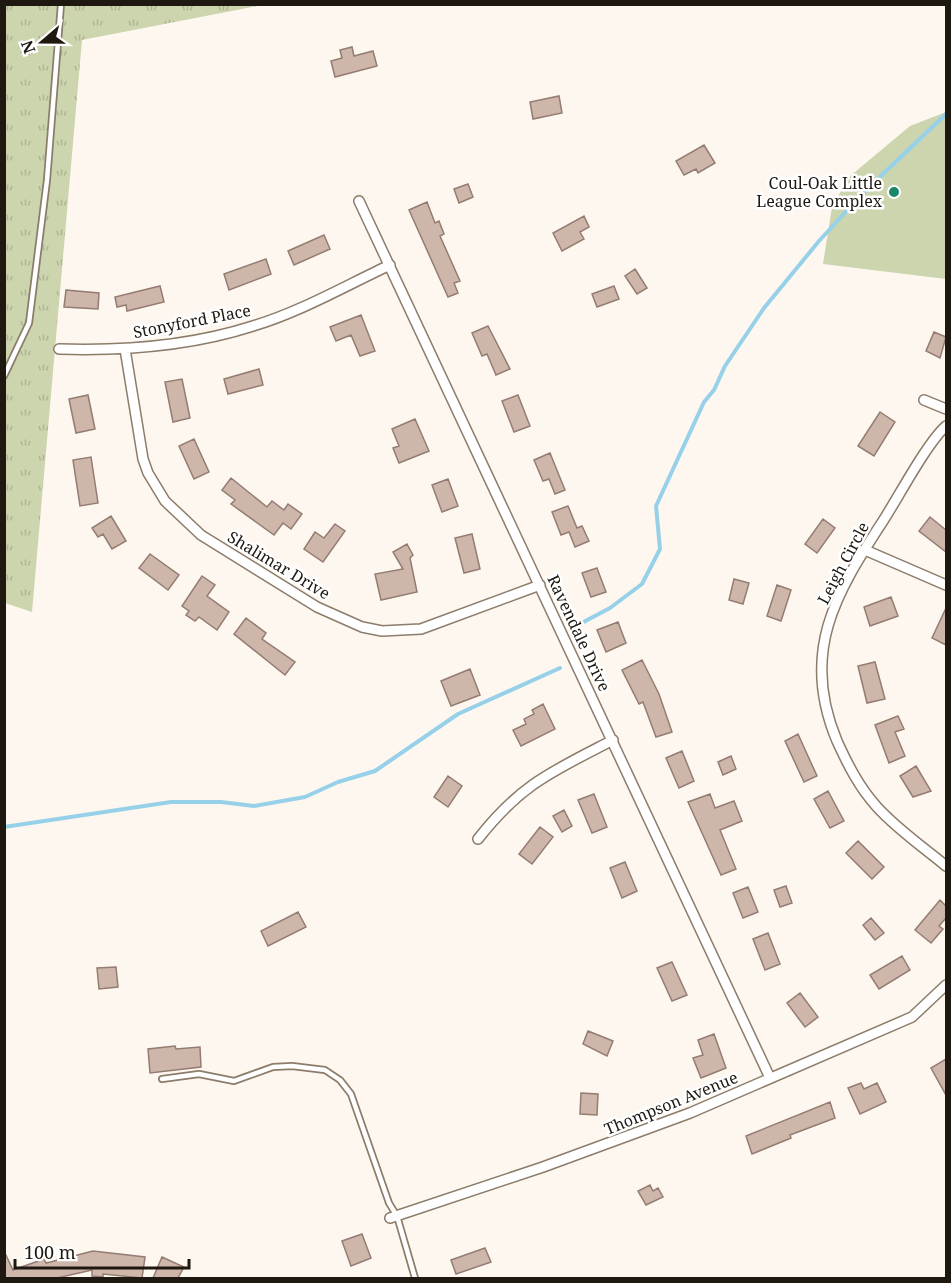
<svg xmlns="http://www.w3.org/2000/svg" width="951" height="1283" viewBox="0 0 951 1283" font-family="'Noto Serif',serif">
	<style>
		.grass { fill: url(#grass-tufts) }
		.pitch { fill: #ccd5ae }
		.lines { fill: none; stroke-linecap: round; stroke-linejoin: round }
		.stream { stroke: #96d1e9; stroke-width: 4 }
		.building { fill: #cfb6aa; stroke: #937c71; stroke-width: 1.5 }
		.service-casing { stroke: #8c7c6a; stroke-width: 8 }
		.minor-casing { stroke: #8c7c6a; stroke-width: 12 }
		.service { stroke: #fff; stroke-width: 4.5 }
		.minor { stroke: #fff; stroke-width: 9 }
		.poi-dot { fill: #1a8867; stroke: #fff; stroke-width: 2 }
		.labels { text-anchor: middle; stroke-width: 5; stroke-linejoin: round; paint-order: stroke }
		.poi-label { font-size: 16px; fill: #1e1811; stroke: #fff; text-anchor: end }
		.street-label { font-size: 16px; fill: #1e1811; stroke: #fff }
	</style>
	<defs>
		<pattern id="grass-tufts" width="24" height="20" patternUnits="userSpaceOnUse" patternTransform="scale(1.5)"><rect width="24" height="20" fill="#ccd5ae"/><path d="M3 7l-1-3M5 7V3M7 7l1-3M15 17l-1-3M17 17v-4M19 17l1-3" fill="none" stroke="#afb695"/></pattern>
	</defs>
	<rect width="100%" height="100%" fill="#fef7ef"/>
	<path class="grass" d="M5,5H263L82,40L32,612L5,603Z"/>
	<path class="pitch" d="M946,112V279L823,264L832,207L849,177L910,126Z"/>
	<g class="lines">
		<path class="stream" d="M574,627L610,608L642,584L660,549L656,506L704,402L714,390L725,366L764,308L819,241L864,192L946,114
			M4,827L171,802H221L254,806L305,797L338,782L375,771L458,714L560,668"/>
	</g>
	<path class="building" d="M352,47L354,56L373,51L377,66L335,77L331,61L342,58L340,50Z
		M559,96L562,113L533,119L530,102Z
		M704,145L715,163L698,173L696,169L684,175L676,161Z
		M468,184L473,197L459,203L454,189Z
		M427,202L435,223L439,221L444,234L440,236L460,281L454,283L458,293L448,297L409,210Z
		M584,216L589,227L580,232L584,239L562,251L553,233Z
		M324,235L330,249L294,265L288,251Z
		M266,259L271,274L229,290L224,274Z
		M635,269L647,288L637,294L625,276Z
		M160,286L164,302L127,311L126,305L117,307L115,297Z
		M614,286L619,299L597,307L592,294Z
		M66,290L99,293L98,309L64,307Z
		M361,315L375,351L360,356L351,335L336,341L330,327Z
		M488,326L510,369L496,375L487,354L482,356L472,333Z
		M934,332L946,337L940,358L926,351Z
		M259,369L263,385L228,394L224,379Z
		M182,379L190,418L173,422L165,382Z
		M88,395L95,429L76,433L69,399Z
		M518,395L530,426L514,432L502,401Z
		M880,412L895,422L874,456L858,446Z
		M415,419L429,451L399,463L393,448L399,446L392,429Z
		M194,439L209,472L194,479L179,446Z
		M550,453L565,490L555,494L549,479L543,481L534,460Z
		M91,457L98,503L80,506L73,460Z
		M231,478L267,507L272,501L284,510L288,504L302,514L291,529L283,523L274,535L231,504L235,500L222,490Z
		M448,479L458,506L442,512L432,485Z
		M568,506L577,528L582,526L589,541L575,547L569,532L561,535L552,512Z
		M111,516L126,541L112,549L103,534L98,537L92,528Z
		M930,517L946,530V552L919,531Z
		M823,519L835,528L817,553L805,544Z
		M335,524L345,531L323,562L304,549L315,532L324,538Z
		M472,534L480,569L464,573L455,538Z
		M407,544L413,555L410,558L417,592L381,600L375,574L403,569L393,552Z
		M150,554L179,575L168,590L139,568Z
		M597,568L606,592L591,597L582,573Z
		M202,576L215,585L207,596L229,612L217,630L199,617L195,621L186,615L189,611L182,606Z
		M734,579L749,583L743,604L729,600Z
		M777,585L791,590L781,621L767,616Z
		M891,597L898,616L870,626L864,607Z
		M946,608V645L932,638Z
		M246,618L266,633L262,639L295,662L285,675L234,634Z
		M618,622L626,643L606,652L597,630Z
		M642,660L659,694L672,732L656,737L643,702L639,704L622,670Z
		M875,662L885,699L867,703L858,666Z
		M470,669L480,695L451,706L441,681Z
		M543,704L555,729L521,746L513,730L526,724L524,719L534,714L532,710Z
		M898,716L904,729L895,732L905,756L889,763L875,725Z
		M798,734L817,776L804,782L785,741Z
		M682,751L694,781L679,788L666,758Z
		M731,756L736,769L723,775L718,762Z
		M916,766L931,791L913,797L900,776Z
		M448,776L462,786L448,807L434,797Z
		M828,791L844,821L830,828L814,799Z
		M594,794L607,827L592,833L578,800Z
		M710,794L715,808L734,801L742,821L720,830L736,869L721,875L688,802Z
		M564,810L572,826L562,832L553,816Z
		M540,827L553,837L532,864L519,854Z
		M858,841L884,867L872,879L846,853Z
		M625,862L637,891L622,898L610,868Z
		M786,886L792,903L780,907L774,890Z
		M748,887L758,912L743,918L733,893Z
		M940,900L946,906V918L939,926L943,929L931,943L915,930Z
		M298,912L306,927L268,946L261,931Z
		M871,918L884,933L875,940L863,925Z
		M768,933L780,964L765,970L753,939Z
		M902,956L910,970L879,989L870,975Z
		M672,962L687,995L672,1001L657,968Z
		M116,967L118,987L99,989L97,968Z
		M800,993L818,1017L805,1027L787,1003Z
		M588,1031L613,1041L607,1056L583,1044Z
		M714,1034L726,1068L701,1078L693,1058L703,1055L698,1040Z
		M175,1046L176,1049L200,1047L201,1067L150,1073L148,1049Z
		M946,1059V1095L931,1068Z
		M861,1083L864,1089L877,1083L886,1102L860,1114L848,1088Z
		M581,1093L598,1094L597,1115L580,1114Z
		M830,1102L835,1118L790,1135L791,1138L752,1154L746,1136Z
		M650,1185L653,1191L658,1188L663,1197L646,1205L638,1191Z
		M362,1234L371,1258L351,1266L342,1241Z
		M485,1248L491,1262L456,1274L451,1260Z
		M4,1251L13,1270L44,1259L46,1263L93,1251L145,1257L142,1278L103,1274V1277L92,1276V1270L57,1278H4Z
		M162,1257L184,1267L178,1278H153Z"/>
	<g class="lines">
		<g class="service-casing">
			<path id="service" d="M4,376L29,323L47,180L61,4
				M162,1079L199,1074L234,1081L273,1067L292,1066L325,1070L340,1080L351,1094L389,1203L397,1216L415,1278"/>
		</g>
		<g class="minor-casing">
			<path id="minor" d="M359,201L770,1078
				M59,349C123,351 191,346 253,326C300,312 345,286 390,265
				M125,349L143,459L148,473L165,501L201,535L317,607L362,627L382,631L421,629L540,585
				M924,400L946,409
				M946,426C927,443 899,496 883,521C835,594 800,653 837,741C848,765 859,787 877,807C897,829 923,847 946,866
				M865,550L946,585
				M478,839C521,784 553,771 613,740
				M390,1218L543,1167L690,1113L912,1017L946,985"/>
		</g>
		<use href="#service" class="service"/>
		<use href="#minor" class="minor"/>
	</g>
	<circle class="poi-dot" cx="894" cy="192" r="6"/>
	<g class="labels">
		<g class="poi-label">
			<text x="882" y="189">Coul-Oak Little<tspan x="882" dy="18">League Complex</tspan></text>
		</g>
		<g class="street-label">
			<text transform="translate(192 321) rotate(-11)" y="6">Stonyford Place</text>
			<text transform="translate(843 563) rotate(-62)" y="6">Leigh Circle</text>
			<text transform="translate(279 565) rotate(31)" y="6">Shalimar Drive</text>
			<text transform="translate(579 633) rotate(65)" y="6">Ravendale Drive</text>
			<text transform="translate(671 1103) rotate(-22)" y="6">Thompson Avenue</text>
		</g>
	</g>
	<rect width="951" height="1283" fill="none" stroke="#1e1811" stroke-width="12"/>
	<g transform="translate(42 42) rotate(250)" stroke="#ffffff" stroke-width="4.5" paint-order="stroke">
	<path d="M0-4.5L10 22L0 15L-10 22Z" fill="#1e1811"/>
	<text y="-9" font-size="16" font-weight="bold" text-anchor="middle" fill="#1e1811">N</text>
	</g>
	<path d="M15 1259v9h174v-9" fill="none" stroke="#1e1811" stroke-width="3"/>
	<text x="24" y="1259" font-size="18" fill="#1e1811" stroke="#ffffff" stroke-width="4.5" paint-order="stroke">100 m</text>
</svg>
